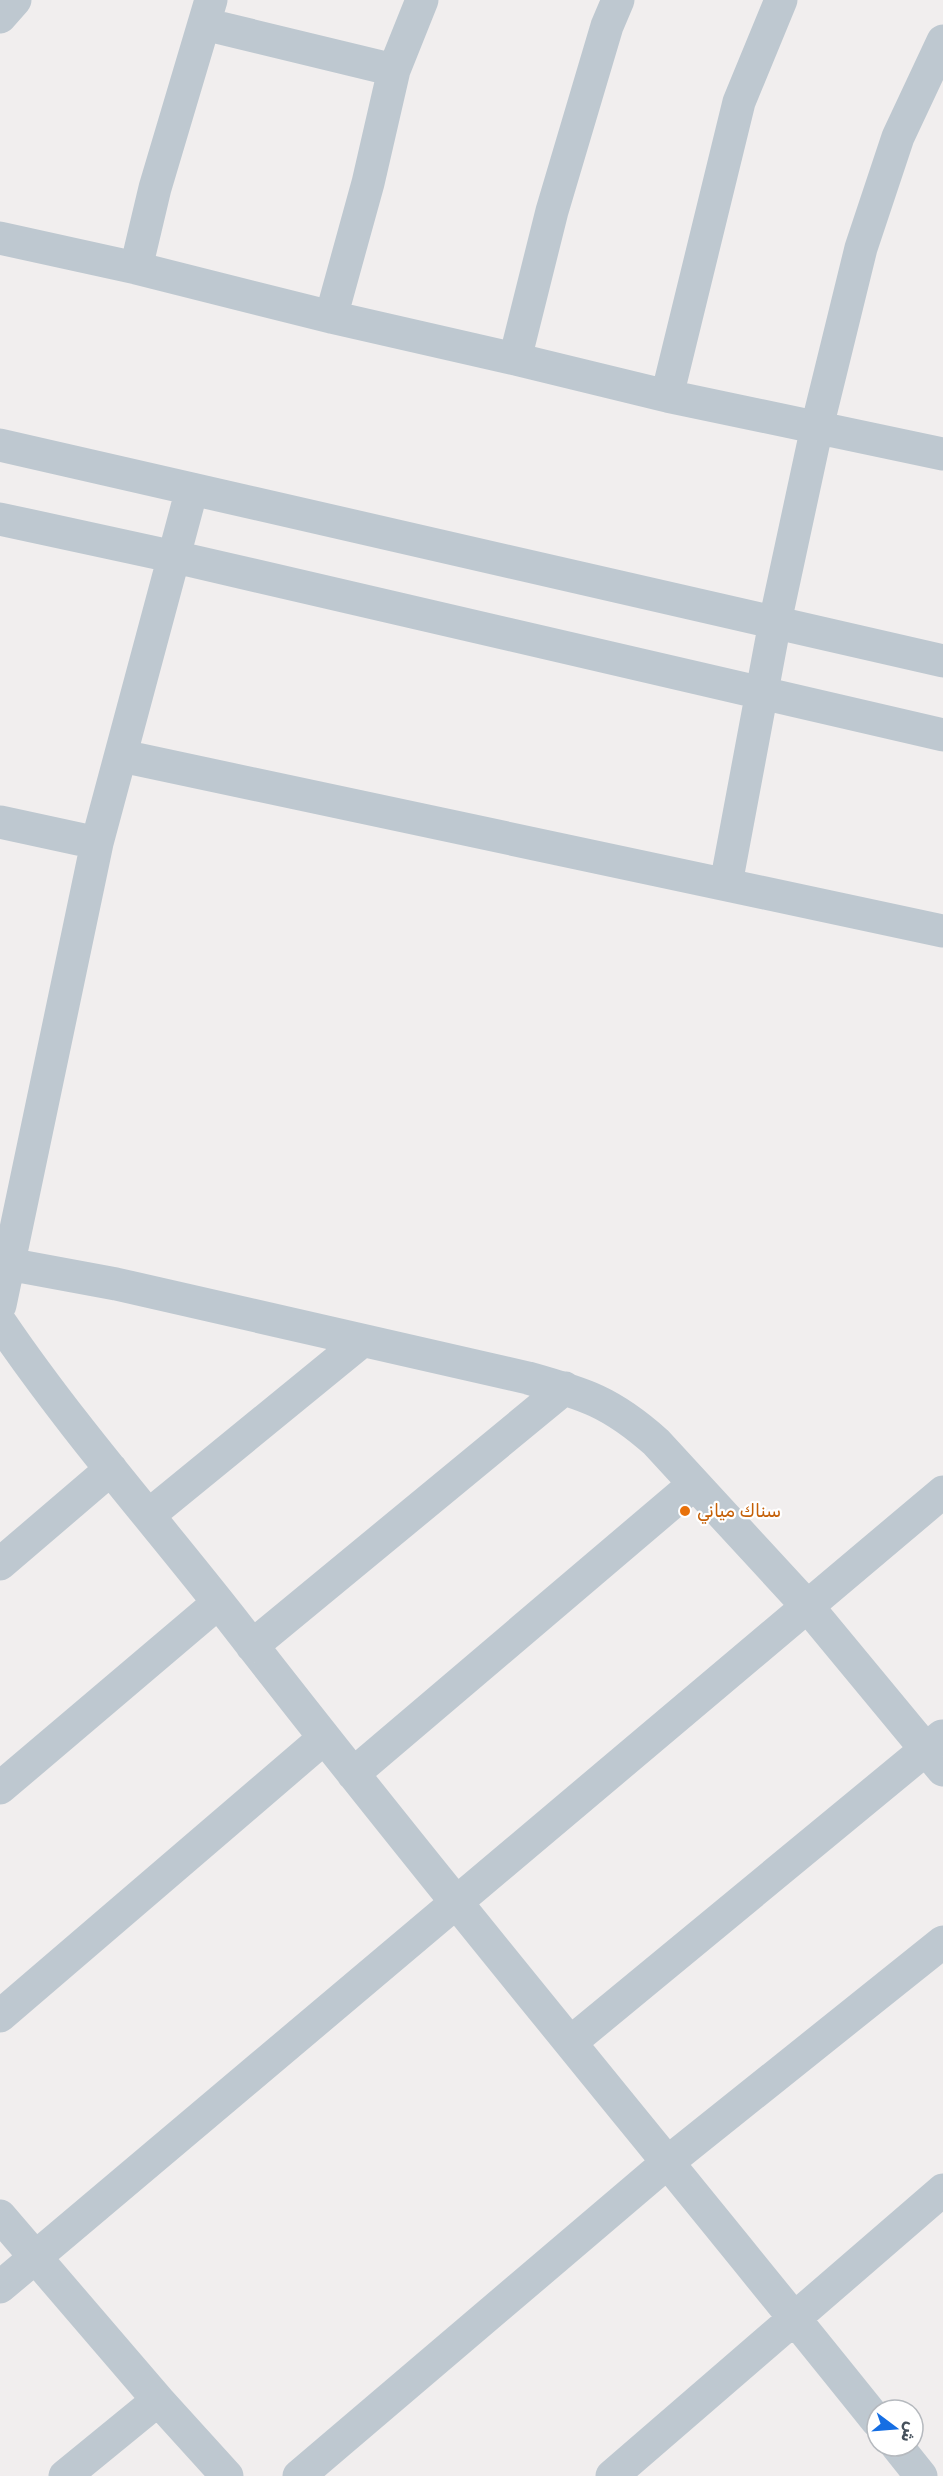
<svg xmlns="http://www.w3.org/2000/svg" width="943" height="2476" viewBox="0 0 943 2476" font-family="Rubik,Cairo,sans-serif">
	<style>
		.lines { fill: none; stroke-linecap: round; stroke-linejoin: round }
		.minor { stroke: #bec8d0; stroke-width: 33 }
		.food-dot { fill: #e8710a; stroke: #fff; stroke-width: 2 }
		.labels { text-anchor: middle; stroke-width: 4.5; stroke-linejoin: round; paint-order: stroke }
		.food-label { font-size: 18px; fill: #c56008; stroke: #fff; text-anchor: start }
	</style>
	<rect width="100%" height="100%" fill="#f1eeee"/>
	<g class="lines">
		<path class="minor" d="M0,17L15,0
			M204,24L394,70
			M0,238L136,268L331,317L515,359L667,396L943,454
			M136,268L155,188L211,0
			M331,317L368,183L394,70L422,0
			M515,359L552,211L607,26L618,0
			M667,396L739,102L781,0
			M0,445L943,661
			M0,519L175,557L943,735
			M122,756L943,931
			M0,822L97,843
			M726,884L775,622L817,427L861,248L898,137L943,41
			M8,1264L116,1284L528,1378C585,1394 611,1402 656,1442L808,1607L943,1770
			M0,1305L97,843L192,489
			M0,1322C70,1425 153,1519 230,1617C441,1889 662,2153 877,2421
			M149,1515L362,1341
			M0,1564L111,1469
			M252,1646L565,1388
			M353,1774L693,1485
			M0,1788L218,1603
			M0,2016L323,1739
			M571,2042L942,1736
			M0,2216L158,2400L227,2476
			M0,2287L943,1492
			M897,2446L921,2476
			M65,2476L158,2400
			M299,2476L668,2162L943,1942
			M612,2476L943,2190"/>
	</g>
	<circle class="food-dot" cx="685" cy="1511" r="6"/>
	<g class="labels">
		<g class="food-label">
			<text x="697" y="1517">سناك مياني</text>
		</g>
	</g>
	<g transform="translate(895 2428) rotate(106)"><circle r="28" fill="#ffffff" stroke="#b5b9be" stroke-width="1.5"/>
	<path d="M0-4.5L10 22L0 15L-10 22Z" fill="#156ee3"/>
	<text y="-9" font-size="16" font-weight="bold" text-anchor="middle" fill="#46515c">ش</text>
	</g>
</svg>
